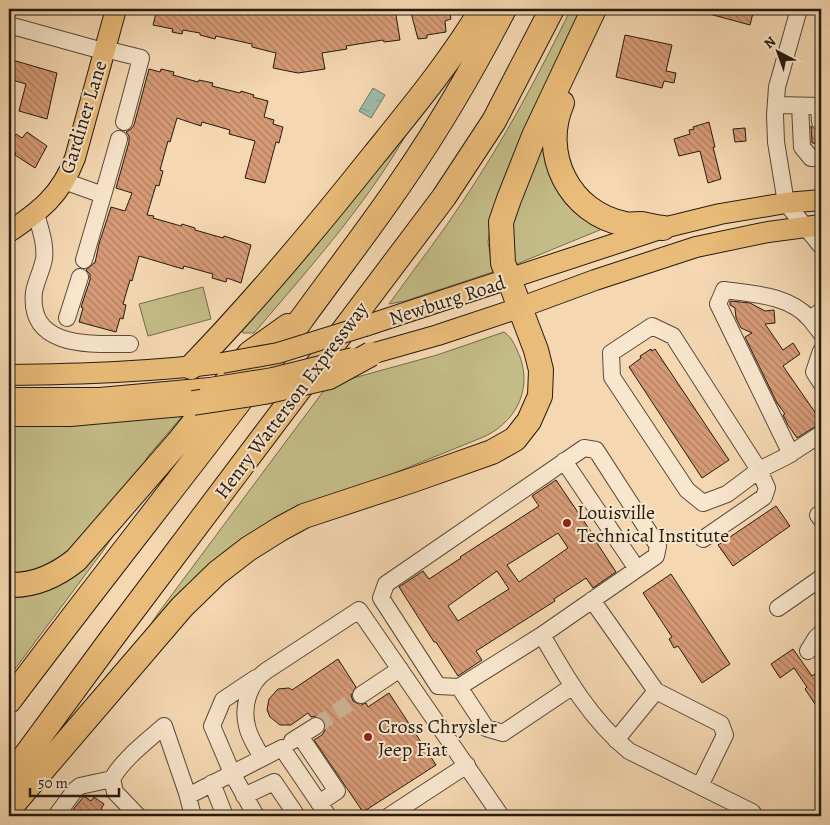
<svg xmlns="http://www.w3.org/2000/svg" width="830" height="825" viewBox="0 0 830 825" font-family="Alegreya,serif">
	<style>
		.grass { fill: #c4bc87; stroke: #746c4c }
		.water { fill: url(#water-ripples); stroke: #6d7b6b }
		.building { fill: url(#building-back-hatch); stroke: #251b10; fill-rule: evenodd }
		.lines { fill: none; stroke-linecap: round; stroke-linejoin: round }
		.minor-tunnel { stroke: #cbb292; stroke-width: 16; stroke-dasharray: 16 8; stroke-linecap: butt }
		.minor-casing { stroke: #594a38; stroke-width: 18 }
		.major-casing { stroke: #251b10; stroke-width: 22 }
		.highway-casing { stroke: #251b10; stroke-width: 26 }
		.minor { stroke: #f8e6cd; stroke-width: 16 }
		.major { stroke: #eabc79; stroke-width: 20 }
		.highway { stroke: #eabc79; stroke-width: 24 }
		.major-bridge-casing { stroke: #251b10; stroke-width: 22; stroke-linecap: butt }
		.highway-bridge-casing { stroke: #251b10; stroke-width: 26; stroke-linecap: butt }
		.major-bridge { stroke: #eabc79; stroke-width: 20 }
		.highway-bridge { stroke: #eabc79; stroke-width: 24 }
		.poi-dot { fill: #8f2418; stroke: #f8e6cd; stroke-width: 2 }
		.labels { text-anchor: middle; stroke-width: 4; stroke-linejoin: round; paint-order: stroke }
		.street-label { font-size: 20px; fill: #251b10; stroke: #f8e6cd }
		.poi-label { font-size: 20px; fill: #251b10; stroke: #f8e6cd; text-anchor: start }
	</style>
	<defs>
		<pattern id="water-ripples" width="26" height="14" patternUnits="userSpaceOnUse" patternTransform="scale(1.25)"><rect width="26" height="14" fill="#9dbba7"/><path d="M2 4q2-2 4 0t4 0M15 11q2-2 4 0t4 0" fill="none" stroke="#87a08f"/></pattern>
		<pattern id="building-back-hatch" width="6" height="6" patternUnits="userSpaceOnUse" patternTransform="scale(1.25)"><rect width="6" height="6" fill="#d69a76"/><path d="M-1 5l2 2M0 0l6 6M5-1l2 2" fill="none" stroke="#ad7d5f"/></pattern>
	</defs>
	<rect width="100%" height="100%" fill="#f5d8b2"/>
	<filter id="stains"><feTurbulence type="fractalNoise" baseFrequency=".004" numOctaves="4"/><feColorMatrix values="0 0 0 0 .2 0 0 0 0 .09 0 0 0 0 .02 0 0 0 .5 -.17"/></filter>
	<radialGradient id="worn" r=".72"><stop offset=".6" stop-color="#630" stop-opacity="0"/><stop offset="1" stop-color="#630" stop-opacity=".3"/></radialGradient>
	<path class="grass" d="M571,9H583L492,211L488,242L493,272L405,301L389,304C414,269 441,235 465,198C505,138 539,74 571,9Z
		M417,115C375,195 313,264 254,333H243L241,329Z
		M543,140L607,227L512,266L511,212Z
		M203,287L211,319L148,336L139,304Z
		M504,332C513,338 516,348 520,357C533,392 513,425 481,438L313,506L128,658L159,612L328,385L437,355Z
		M185,413L148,456L142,467L71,554L46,571L9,576V422Z
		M125,518L103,551L9,677V591Z"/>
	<path class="water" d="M373,88L385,95L371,118L359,111Z"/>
	<path class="building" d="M157,9H395L400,40L384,42L383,40L346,46L347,49L322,53L325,69L298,73L273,68L276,53L252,47V44L216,36L215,39L200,35V33L183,30L182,34L172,32L173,29L153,25Z
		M410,9H449L451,19L445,21L446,32L427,35V38L418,39Z
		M702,9H754L750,25L702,12Z
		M625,35L672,45L666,71L676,73L674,83L664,81L662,88L616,77Z
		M9,59L57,73L47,119L19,111L26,84L9,79Z
		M149,69L160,72L161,69L174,72L173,75L198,82L199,80L213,83L212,86L240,93L241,91L254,95L253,97L268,101L264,117L274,120L273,124L283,127L279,143L276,142L265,183L245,178L255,141L229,134L230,130L202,122L201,126L177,118L170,142L168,141L160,170L163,171L159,186L156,185L147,215L154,216L153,218L181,226L182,224L195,228V230L223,238L224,236L251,245L241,283L227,278L226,282L212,278L213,274L184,266L183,269L139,256L132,281L130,280L123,304L126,305L123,319L120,318L116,332L79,322L83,308L81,307L90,280V274L86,270L94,263H95L99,244L111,207L125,211L132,193L116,188L129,142V136L126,132L131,129L134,125Z
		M709,122L715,147H713L721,179L708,183L700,151L679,156L674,139L690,134L689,130L694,129L693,127Z
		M811,126L815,131L821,132V144L812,143Z
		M745,128L746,141L735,142L733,129Z
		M27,132L47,146L35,168L15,155L16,153L9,148V145L16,134L22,138Z
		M730,301L750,303L765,311L774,310L775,323L765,324L783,350L793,343L800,354L783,366L821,421V423L797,438L788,425L783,415L785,414L777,403L745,337L752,333L741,328L736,318L735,308L730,305Z
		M651,349L652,351L655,349L729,460L702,478L629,367L641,358L640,356Z
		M556,480L594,536L593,537L616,572L593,588L586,578L554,599L555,601L476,651L482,660L458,676L436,642H434L399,587L423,571L429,579L461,558L460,557L539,506L532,496ZM558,533L568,548L519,582L507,565ZM497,571L509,589L458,621L448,606Z
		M776,506L790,526L733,566L718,545Z
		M671,574L730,664L702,683L678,646L674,648L669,639L672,637L643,593Z
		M793,649L812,676L821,670V713L805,689L807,687L794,668L780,678L771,664Z
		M338,659L356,687L351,695L353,701L361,705L366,703L368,707L389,693L436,765L363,812L314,740L322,735L325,730L326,725L324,720L316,716L311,717L308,713L291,725H280L270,717L267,710L269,699L278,689L289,688L292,690Z
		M84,796L91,801L94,797L104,804L101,809L111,816H68Z"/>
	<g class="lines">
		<path class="minor-tunnel" d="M820,122L821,135
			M316,726L361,695"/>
		<g class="minor-casing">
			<path id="minor" d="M799,9L777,87L775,115L776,142L786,203L821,246
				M9,25L103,51H113L141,58L124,122
				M776,105L821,106
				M800,106L802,147L811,158H821
				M819,106L820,122
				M64,181L103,195L119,139
				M36,214C40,228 46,244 44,259C42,270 36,281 34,292C28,349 91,344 130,344
				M84,260L103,195
				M821,311L810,319L821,333
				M67,318L80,277
				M821,351L814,372L821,383
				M791,454L718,304L724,290C753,294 789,295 810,319
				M564,461L637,569
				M821,513L818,515L821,519
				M703,539L764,497L767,488L759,470L673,336L652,326L611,353L612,377L687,490L703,503L727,494L759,470L787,456L821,434
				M592,600L656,691L721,724L725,735L700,786
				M778,608L821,578
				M542,635C566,677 591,720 629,751L752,812L755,816
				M808,651L816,638L821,633
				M256,678L223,700L212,726L232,773L256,816
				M459,687L542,635L656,556L658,546L596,450L584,448L386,584L381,598L438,686L459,687L486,728L503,733L573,686
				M361,695L400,669
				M300,736L337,791L319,803
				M616,740L656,691
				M292,741L316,726
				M262,758C257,748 249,737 247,726C242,706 249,683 266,671L359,610L501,816
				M212,783L225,816
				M188,796L282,748L328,816
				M244,796L274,782L297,816
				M56,816L75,790L80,786L112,779
				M138,816L115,792L112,779C124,758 145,743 164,726L187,793L193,816
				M389,816L467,765"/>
		</g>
		<g class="major-casing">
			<path id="major" d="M9,232C40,211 61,195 75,158L116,9
				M365,326L663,228L720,214L786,203L821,200
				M371,354L438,335L519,308L595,280L696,247L768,232L821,225
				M9,375C80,374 151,372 222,363
				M9,398H100L210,388"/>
		</g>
		<g class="highway-casing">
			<path id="highway" d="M562,103C540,154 569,213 625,224C630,225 635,224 640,224C648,225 655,227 663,228
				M191,367C256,300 316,228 374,155C412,108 451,61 482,9
				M9,414H70L193,403
				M9,585C35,586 56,576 76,560L180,440L250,353L288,326
				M9,701C105,573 205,449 301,320C335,273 371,227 404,178C441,124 474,67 504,9
				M9,778L112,638L444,197L494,121L552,9
				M9,807L15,802L182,607L217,573L248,549L280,529L304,516L413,480L492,452L515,439L529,421L540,396L541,370L536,350L503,263L501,222L509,199L534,136L594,9"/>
		</g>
		<use href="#minor" class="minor"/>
		<use href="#major" class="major"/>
		<use href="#highway" class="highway"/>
		<g class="major-bridge-casing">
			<path id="major-bridge" d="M222,363L278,353L365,326
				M210,388L273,378L353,358"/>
		</g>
		<g class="highway-bridge-casing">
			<path id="highway-bridge" d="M193,403L264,392L329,377L371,354"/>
		</g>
		<use href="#major-bridge" class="major-bridge"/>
		<use href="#highway-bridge" class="highway-bridge"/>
	</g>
	<g class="poi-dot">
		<circle cx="567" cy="523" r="5"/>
		<circle cx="368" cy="737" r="5"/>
	</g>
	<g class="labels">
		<g class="street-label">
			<text transform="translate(83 117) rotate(-73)" y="7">Gardiner Lane</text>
			<text transform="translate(447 300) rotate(-18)" y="7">Newburg Road</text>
			<text transform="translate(291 400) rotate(-53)" y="7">Henry Watterson Expressway</text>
		</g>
		<g class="poi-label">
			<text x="577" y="519">Louisville<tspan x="577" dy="23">Technical Institute</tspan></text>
			<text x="378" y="733">Cross Chrysler<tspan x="378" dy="23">Jeep Fiat</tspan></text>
		</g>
	</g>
	<rect width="830" height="825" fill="none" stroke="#f5d8b2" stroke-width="30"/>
	<rect x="10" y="10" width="810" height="805" fill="none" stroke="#251b10" stroke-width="2.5"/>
	<rect x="15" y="15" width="800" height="795" fill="none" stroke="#251b10"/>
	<g transform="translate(778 52) rotate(319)" stroke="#f8e6cd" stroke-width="4" paint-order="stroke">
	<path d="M0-4L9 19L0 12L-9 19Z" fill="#251b10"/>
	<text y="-8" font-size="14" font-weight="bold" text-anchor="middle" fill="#251b10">N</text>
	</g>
	<path d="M30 788v8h89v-8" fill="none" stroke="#251b10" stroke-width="2.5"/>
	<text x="38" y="788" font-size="15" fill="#251b10" stroke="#f8e6cd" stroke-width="4" paint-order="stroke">50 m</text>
	<rect width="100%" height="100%" filter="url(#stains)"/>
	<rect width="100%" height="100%" fill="url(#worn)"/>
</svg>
